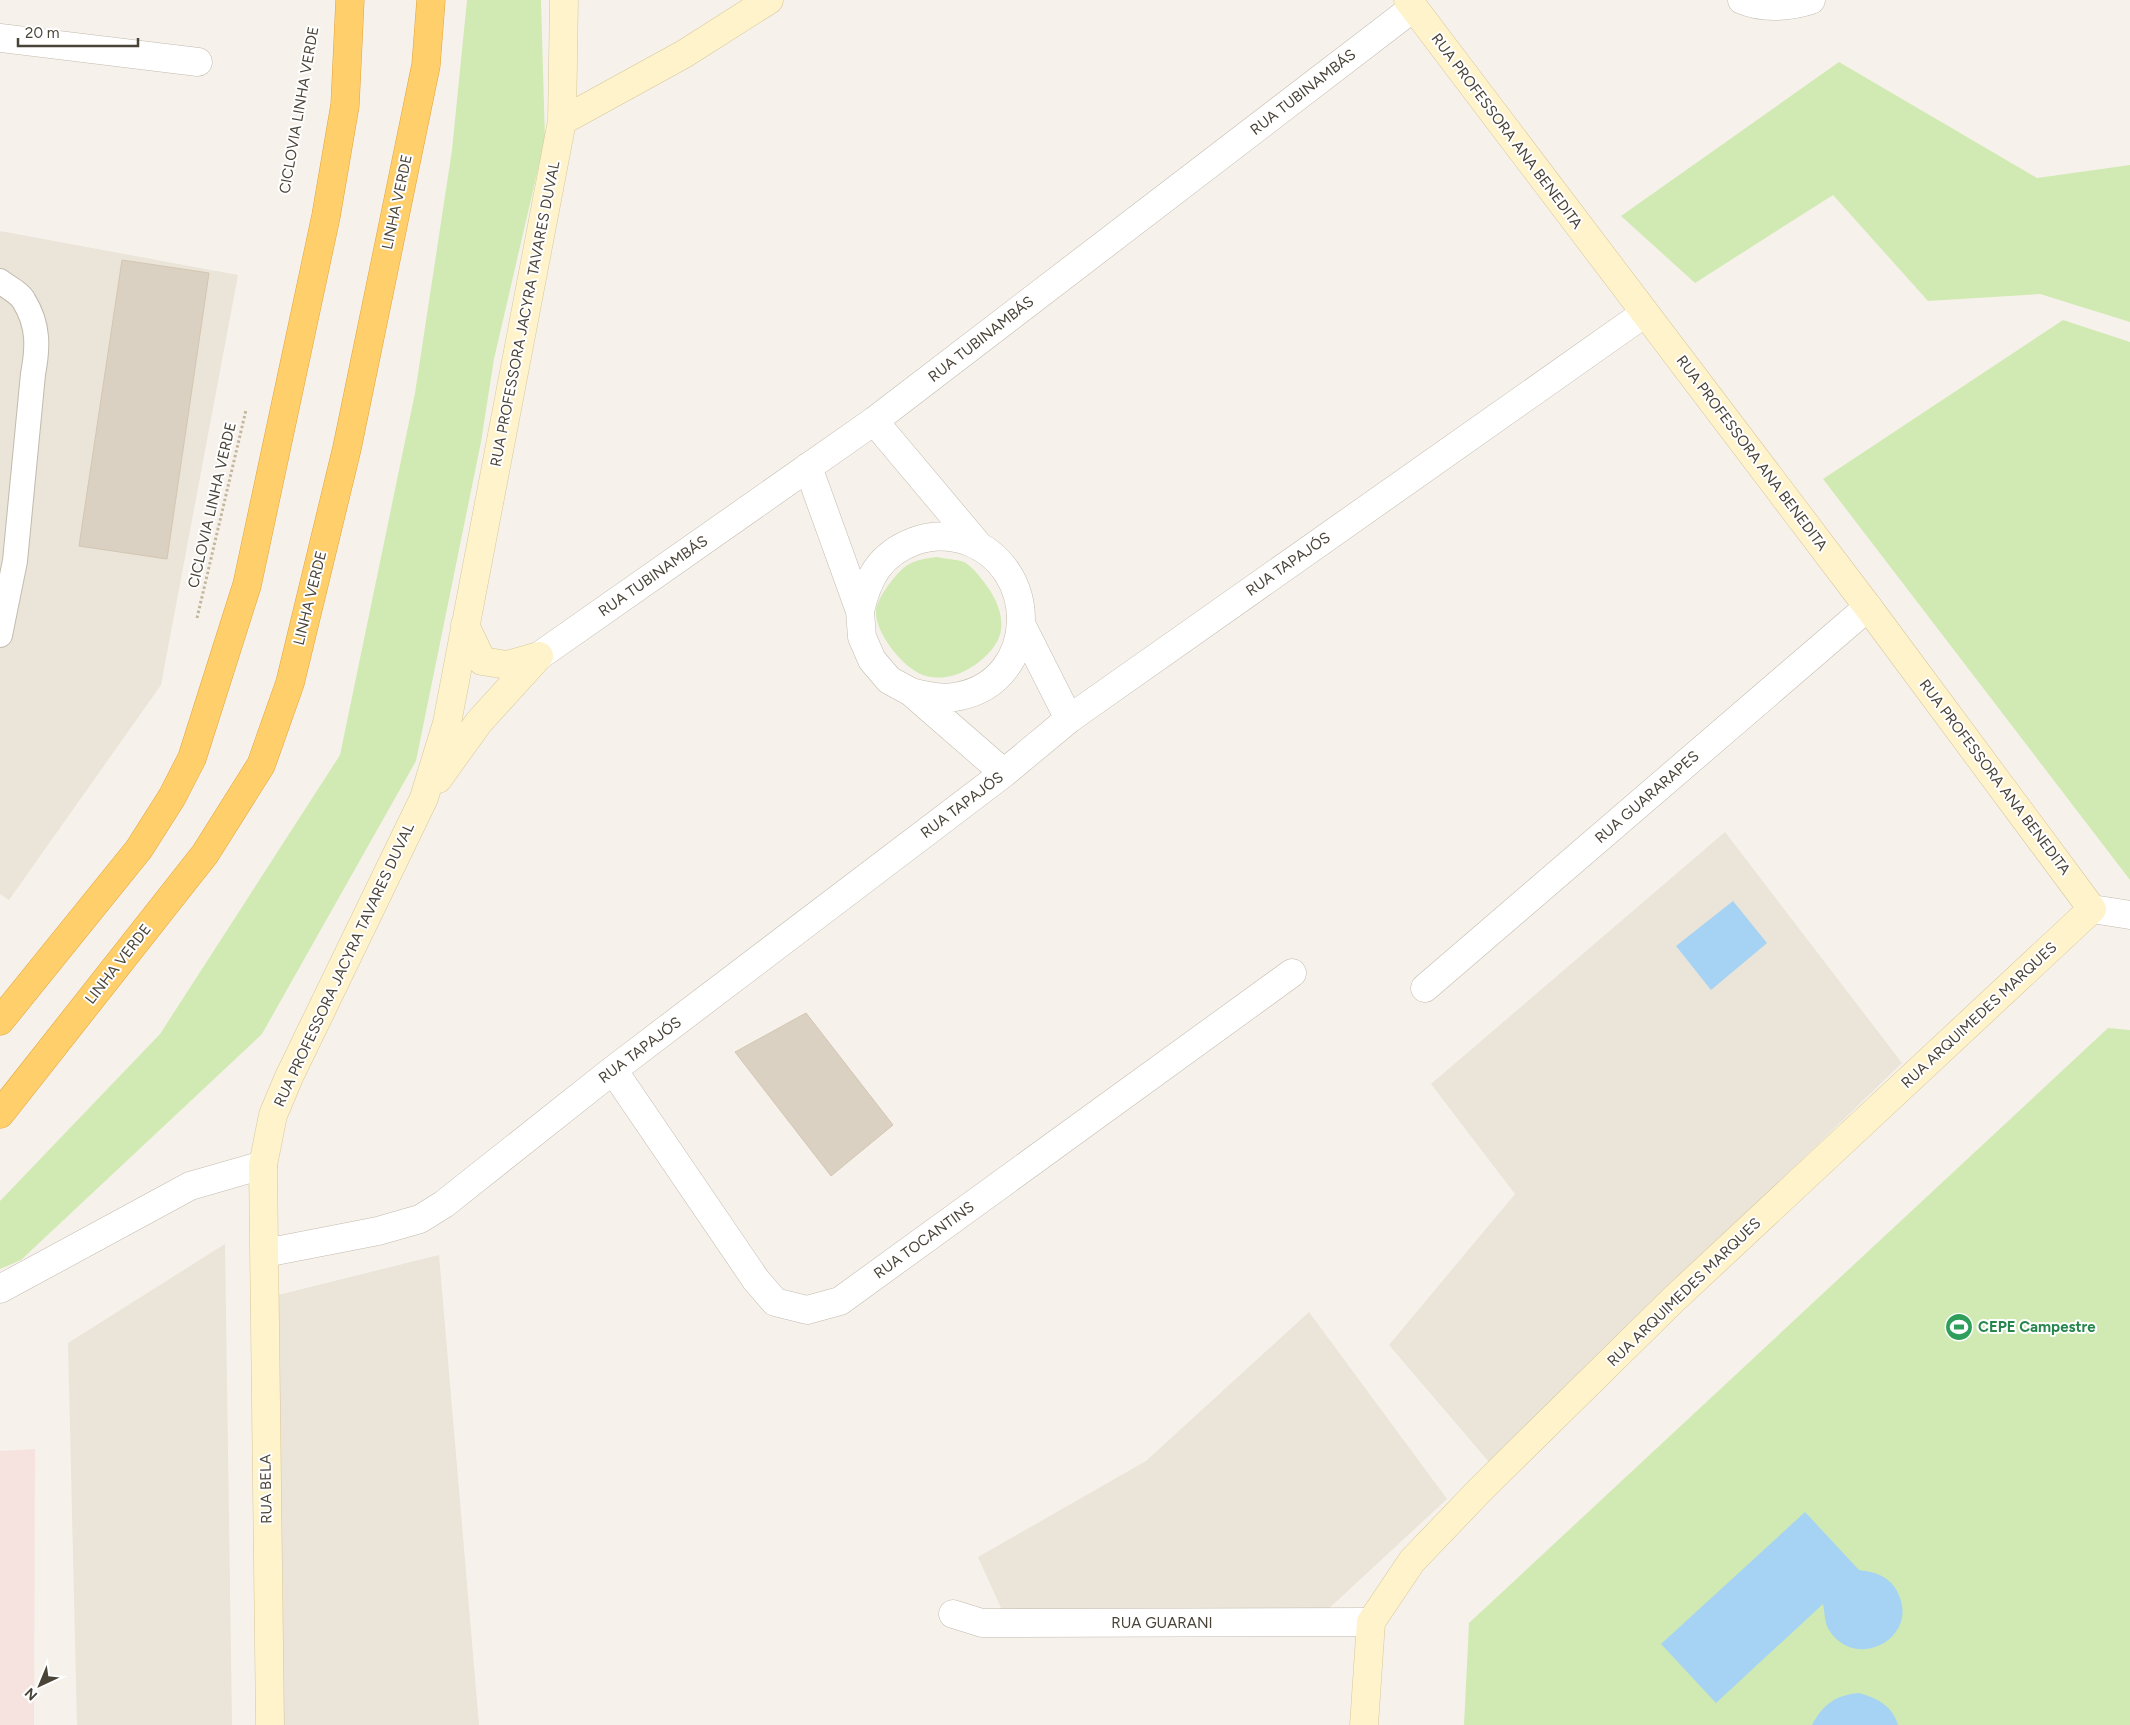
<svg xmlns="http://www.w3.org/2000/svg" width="2130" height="1725" viewBox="0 0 2130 1725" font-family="Figtree,sans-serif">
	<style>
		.residential { fill: #eae4d9 }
		.medical { fill: #f6e2de }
		.green { fill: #d1eab3 }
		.water { fill: #a6d3f3 }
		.building { fill: #dbd1c2; stroke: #d3c6b2 }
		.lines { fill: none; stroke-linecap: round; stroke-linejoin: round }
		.lane-casing { stroke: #c2baad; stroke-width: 26 }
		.street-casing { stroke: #c2baad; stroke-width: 29 }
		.secondary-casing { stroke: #d6c79a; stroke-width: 29 }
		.highway-casing { stroke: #e2a438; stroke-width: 29 }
		.path { stroke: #c4b69d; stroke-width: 3; stroke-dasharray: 2.5 2.5; stroke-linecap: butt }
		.lane { stroke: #fff; stroke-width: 24 }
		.street { stroke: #fff; stroke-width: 28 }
		.secondary { stroke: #fff3cb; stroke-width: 28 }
		.highway { stroke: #ffcf6c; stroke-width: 28 }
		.labels { text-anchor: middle; stroke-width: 4; stroke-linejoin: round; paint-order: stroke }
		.street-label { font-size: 15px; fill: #4a4338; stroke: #fff }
		.leisure-label { font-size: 15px; font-weight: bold; fill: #27864d; stroke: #fff; text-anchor: start }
	</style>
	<rect width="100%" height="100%" fill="#f6f2eb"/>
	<path class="residential" d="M0,231L238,275L161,685L9,900L0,894Z
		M1725,832L1902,1063L1489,1462L1389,1345L1515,1194L1431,1084Z
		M225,1244L232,1725H77L68,1343Z
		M439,1255L479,1725H276L270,1297Z
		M1309,1312L1447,1499L1324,1613L1006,1619L978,1557L1146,1461Z"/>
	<path class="medical" d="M35,1449L34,1725H0V1451Z"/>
	<path class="green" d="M467,0H541L545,139L494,359L481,442L416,761L262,1034L21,1260L0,1269V1201L160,1034L340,755L415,393L452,150Z
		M1839,62L2037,178L2130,165V322L2040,294L1928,301L1833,195L1695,283L1621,216Z
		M2063,320L2130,342V880L1823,479Z
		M937,557C946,559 956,559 964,562C970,565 976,572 980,577C997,597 1011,625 993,648C977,668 949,684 923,675C903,668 874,632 876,610C877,602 885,589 890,583C905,563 913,560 937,557Z
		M2108,1028L2130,1030V1725H1464L1469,1623Z"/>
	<path class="water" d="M1733,901L1767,943L1711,990L1676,946Z
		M1805,1512L1859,1570C1875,1572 1889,1576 1897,1591C1922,1637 1856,1673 1829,1630C1824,1622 1825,1612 1823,1604L1716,1703L1661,1644Z
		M1859,1693C1877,1698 1893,1706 1898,1725H1812C1823,1704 1836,1695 1859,1693Z"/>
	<path class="building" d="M122,260L209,273L167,559L79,546Z
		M806,1013L893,1125L831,1176L735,1052Z"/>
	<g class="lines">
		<g class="lane-casing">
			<path id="lane" d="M0,281C7,287 20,293 24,301C39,325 38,348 33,374L15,561L0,635"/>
		</g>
		<g class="street-casing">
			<path id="street" d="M1742,0C1763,9 1790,7 1811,0
				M0,38L198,62
				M874,421L979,546
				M808,467L860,611L862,637L872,660L889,680L911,692L1004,773
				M860,611C868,577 880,554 915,541C932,535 949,535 967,541C1041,568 1039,679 960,696C943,700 927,696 911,692
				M1022,626L1069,719
				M539,656L874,421L1413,8
				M2092,909L2130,915
				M1425,988L1868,607
				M613,1070L756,1280L775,1302L807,1310L840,1301L1292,973
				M265,1253L378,1231L420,1219L444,1204L613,1070L1004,773L1069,719L1645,313
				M0,1289L190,1186L263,1165
				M953,1614L982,1623L1371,1622"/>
		</g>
		<g class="secondary-casing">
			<path id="secondary" d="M562,121L684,54L769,0
				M465,625L482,661L507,665L539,656
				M438,779L479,722L539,656
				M270,1725L263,1165L273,1115L289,1077L424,798L447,723L562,121L564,0
				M1364,1725L1371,1622L1412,1561L1481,1489L1673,1300L2092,909L1868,607L1408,0"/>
		</g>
		<g class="highway-casing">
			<path id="highway" d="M0,1021L139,849L172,797L192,758L247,585L326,216L345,105L350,0
				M0,1114L205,854L261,765L290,683L347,448L426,65L431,0"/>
		</g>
		<path class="path" d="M197,618L246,410"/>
		<use href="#lane" class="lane"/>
		<use href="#street" class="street"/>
		<use href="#secondary" class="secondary"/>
		<use href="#highway" class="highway"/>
	</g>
	<defs>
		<g id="stadium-disc" transform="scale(1.4375)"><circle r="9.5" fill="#2e9e5b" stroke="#fff"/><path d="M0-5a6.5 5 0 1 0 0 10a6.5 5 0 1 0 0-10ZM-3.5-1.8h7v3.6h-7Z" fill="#fff"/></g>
	</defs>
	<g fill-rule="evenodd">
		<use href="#stadium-disc" x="1959" y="1327"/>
	</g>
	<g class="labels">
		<g class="street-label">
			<text transform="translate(1303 92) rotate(-38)" y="5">RUA TUBINAMBÁS</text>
			<text transform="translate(299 110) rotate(-80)" y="5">CICLOVIA LINHA VERDE</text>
			<text transform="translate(1507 131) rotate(53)" y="5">RUA PROFESSORA ANA BENEDITA</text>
			<text transform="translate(397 202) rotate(-78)" y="5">LINHA VERDE</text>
			<text transform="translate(525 314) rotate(-79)" y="5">RUA PROFESSORA JACYRA TAVARES DUVAL</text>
			<text transform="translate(981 339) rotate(-38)" y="5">RUA TUBINAMBÁS</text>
			<text transform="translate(1752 453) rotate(53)" y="5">RUA PROFESSORA ANA BENEDITA</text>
			<text transform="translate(212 505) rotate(-77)" y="5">CICLOVIA LINHA VERDE</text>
			<text transform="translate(1288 564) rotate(-35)" y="5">RUA TAPAJÓS</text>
			<text transform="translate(653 576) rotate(-35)" y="5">RUA TUBINAMBÁS</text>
			<text transform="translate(310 598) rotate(-76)" y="5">LINHA VERDE</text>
			<text transform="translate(1995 777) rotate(53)" y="5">RUA PROFESSORA ANA BENEDITA</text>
			<text transform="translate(1647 797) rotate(-41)" y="5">RUA GUARARAPES</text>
			<text transform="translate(962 805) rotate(-37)" y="5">RUA TAPAJÓS</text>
			<text transform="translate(118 964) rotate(-52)" y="5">LINHA VERDE</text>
			<text transform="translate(344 965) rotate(-65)" y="5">RUA PROFESSORA JACYRA TAVARES DUVAL</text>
			<text transform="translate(1979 1015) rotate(-43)" y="5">RUA ARQUIMEDES MARQUES</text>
			<text transform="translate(640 1050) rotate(-37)" y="5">RUA TAPAJÓS</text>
			<text transform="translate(924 1240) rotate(-36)" y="5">RUA TOCANTINS</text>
			<text transform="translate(1684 1292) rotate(-44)" y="5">RUA ARQUIMEDES MARQUES</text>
			<text transform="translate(266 1489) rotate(-91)" y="5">RUA BELA</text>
			<text x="1162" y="1628">RUA GUARANI</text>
		</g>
		<g class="leisure-label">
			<text x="1978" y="1332">CEPE Campestre</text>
		</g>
	</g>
	<g transform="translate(40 1685) rotate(224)" stroke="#ffffff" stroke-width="4" paint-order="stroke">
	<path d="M0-4L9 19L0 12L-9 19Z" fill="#4a4338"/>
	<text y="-8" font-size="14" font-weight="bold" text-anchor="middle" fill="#4a4338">N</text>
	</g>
	<path d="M18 38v8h120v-8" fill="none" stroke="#4a4338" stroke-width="2.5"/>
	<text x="25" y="38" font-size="15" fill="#4a4338" stroke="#ffffff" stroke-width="4" paint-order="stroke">20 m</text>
</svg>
